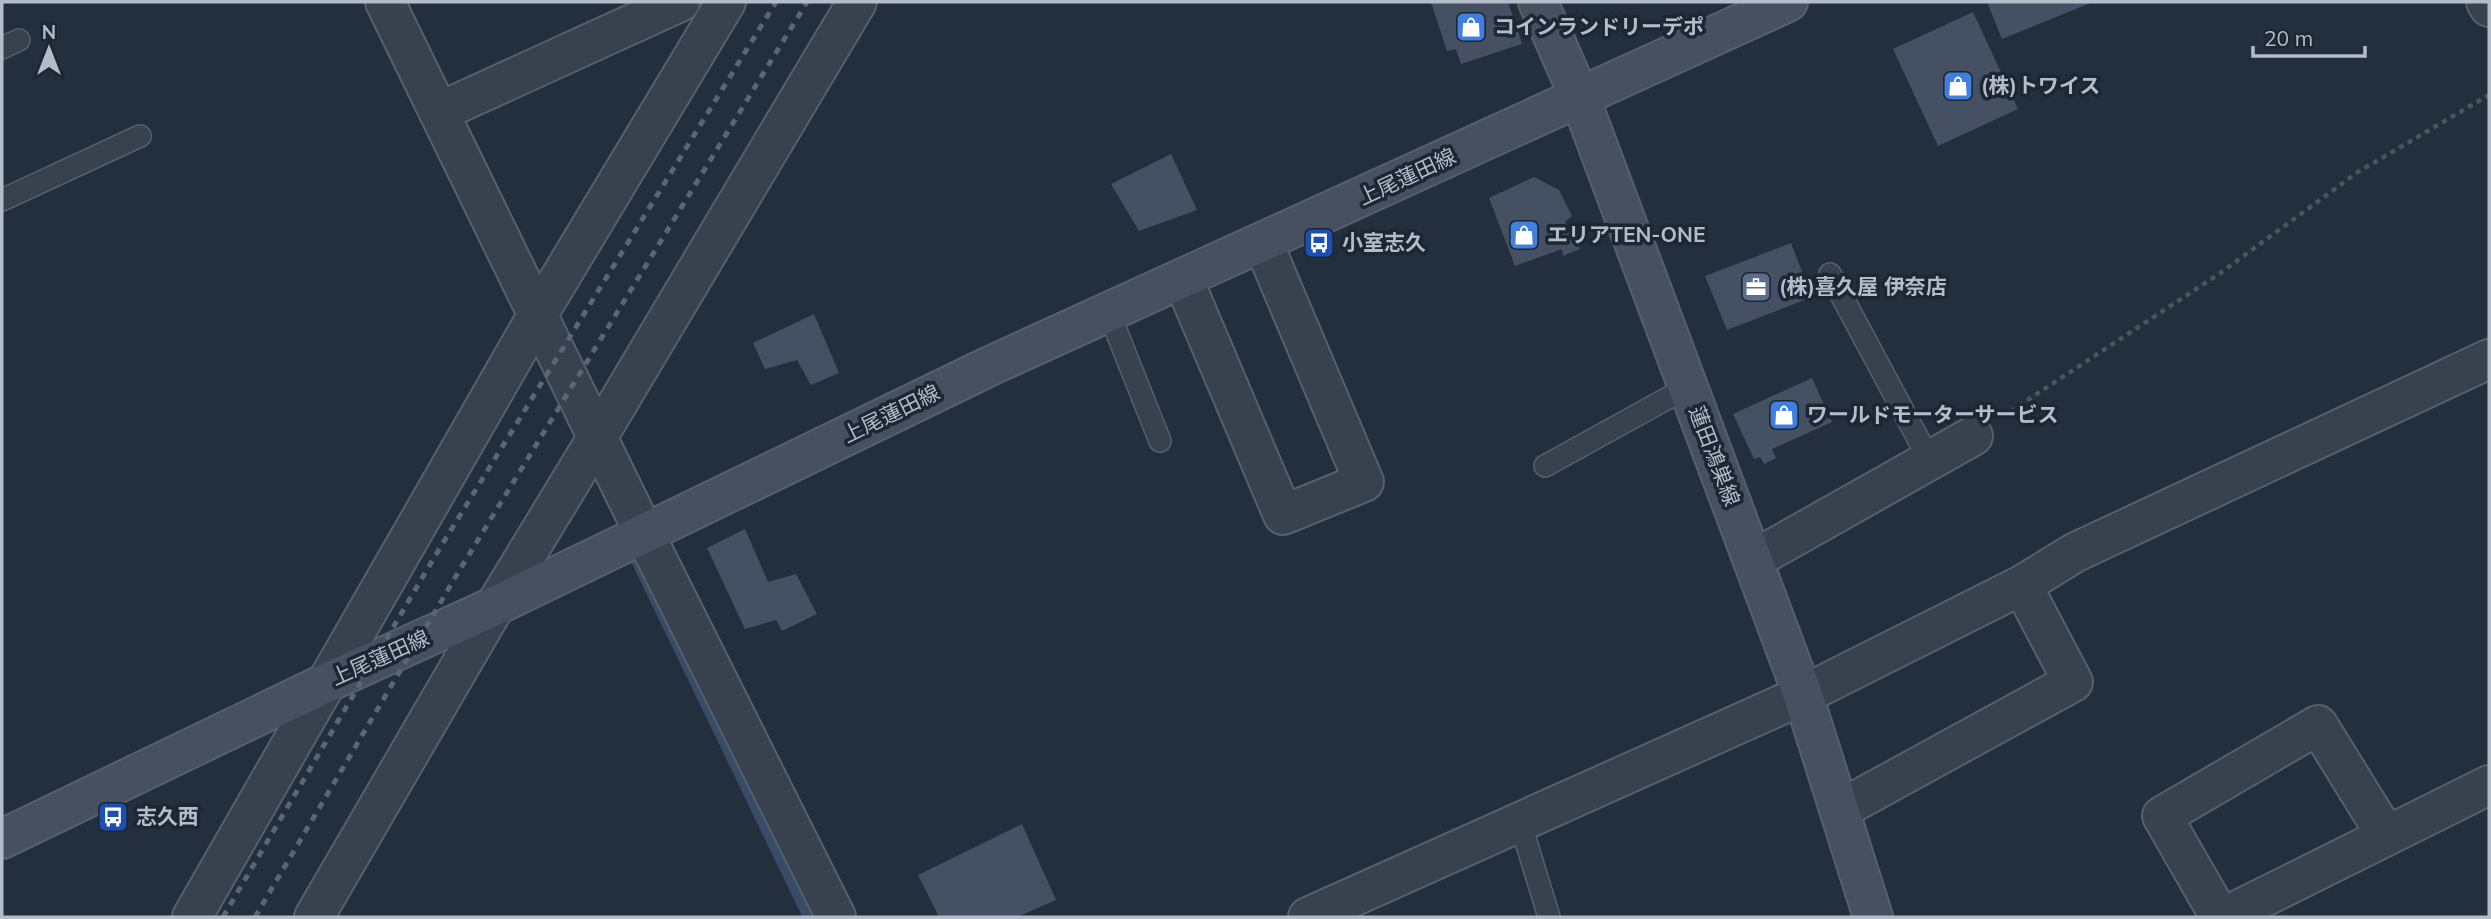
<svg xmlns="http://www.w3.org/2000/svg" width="2491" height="919" viewBox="0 0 2491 919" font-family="Mulish,'Noto Sans JP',sans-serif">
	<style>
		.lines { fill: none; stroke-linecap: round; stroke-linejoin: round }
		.stream { stroke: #394c67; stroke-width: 10 }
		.building { fill: #455162 }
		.service-casing { stroke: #565f6c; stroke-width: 24 }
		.minor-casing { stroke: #565f6c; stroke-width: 42 }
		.tertiary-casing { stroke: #565f6c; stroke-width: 42 }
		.secondary-casing { stroke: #565f6c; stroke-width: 42 }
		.path { stroke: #44595c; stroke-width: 4.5; stroke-dasharray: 5 5; stroke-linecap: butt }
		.service { stroke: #38414e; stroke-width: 21 }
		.minor { stroke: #38414e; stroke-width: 38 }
		.tertiary { stroke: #38414e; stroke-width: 38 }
		.secondary { stroke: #465061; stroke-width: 38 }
		.rail { stroke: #5a6575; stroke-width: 5; stroke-dasharray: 7 7; stroke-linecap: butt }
		.labels { text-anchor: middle; stroke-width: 7; stroke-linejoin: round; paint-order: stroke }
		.poi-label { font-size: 21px; font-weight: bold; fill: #b4bcc9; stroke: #1d2633; text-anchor: start }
		.street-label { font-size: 21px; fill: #b4bcc9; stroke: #1d2633 }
	</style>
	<rect width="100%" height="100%" fill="#242f3e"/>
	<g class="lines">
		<path class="stream" d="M630,548L808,917"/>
	</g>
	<path class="building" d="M1431,2H1508L1522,44L1461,64L1456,49L1447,51Z
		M1987,2H2093L2002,39Z
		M1973,12L2018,109L1938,146L1893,49Z
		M1171,154L1197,210L1139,231L1111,184Z
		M1534,177L1559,190L1572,216L1565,222L1580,249L1563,256L1562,249L1515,266L1489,198Z
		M1791,243L1812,297L1727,330L1705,276Z
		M814,314L839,373L811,385L797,360L765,369L753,343Z
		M1812,378L1832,422L1772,449L1776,458L1764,464L1760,457L1754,459L1733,414Z
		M745,529L768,582L796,574L817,614L782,631L776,620L745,629L707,548Z
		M1022,824L1056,900L1017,917H939L918,875Z"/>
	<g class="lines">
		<g class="service-casing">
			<path id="service" d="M2,48L19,40
				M2,200L140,136
				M1830,274L1930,461
				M1109,313L1160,441
				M1545,466L1688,387
				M1520,822L1549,917"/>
		</g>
		<g class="minor-casing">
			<path id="minor" d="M385,2L644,533L836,917
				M2486,2L2489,7
				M439,112L680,2
				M1183,279L1283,515L1364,482L1263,243
				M597,438L857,2
				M1753,560L1973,436
				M1841,809L2073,682L2022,585
				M192,917L537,316L726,2
				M314,917L495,606
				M1308,917L1803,695L2022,585L2076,552L2489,359
				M2220,917L2162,816L2318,725L2386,835
				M2224,917L2489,785"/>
		</g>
		<g class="tertiary-casing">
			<path id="tertiary" d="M495,606L597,438"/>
		</g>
		<g class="secondary-casing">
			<path id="secondary" d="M1538,2L1580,98L1803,695L1873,917
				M2,839L326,683L495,606L990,366L1788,2"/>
		</g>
		<path class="path" d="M2002,417L2219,274L2358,172L2489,95"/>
		<use href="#service" class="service"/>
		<use href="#minor" class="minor"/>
		<use href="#tertiary" class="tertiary"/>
		<use href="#secondary" class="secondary"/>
		<path class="rail" d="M223,917L435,556L776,2
			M255,917L459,571L807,2"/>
	</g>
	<defs>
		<g id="shop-square" transform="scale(1.575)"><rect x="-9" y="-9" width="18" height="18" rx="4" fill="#3f7fe0" stroke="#1d2633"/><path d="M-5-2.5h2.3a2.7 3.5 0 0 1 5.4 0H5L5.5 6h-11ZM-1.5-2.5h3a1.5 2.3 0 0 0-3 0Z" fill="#fff"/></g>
		<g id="bus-square" transform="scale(1.575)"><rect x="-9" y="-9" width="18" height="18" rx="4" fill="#1a4fb4" stroke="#1d2633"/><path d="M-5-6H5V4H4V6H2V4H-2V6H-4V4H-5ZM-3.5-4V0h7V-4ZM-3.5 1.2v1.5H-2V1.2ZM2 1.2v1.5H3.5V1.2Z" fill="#fff"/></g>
		<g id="office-square" transform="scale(1.575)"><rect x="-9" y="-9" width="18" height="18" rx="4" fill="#5c6f8a" stroke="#1d2633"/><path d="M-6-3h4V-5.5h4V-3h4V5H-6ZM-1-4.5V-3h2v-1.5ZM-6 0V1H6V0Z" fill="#fff"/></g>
	</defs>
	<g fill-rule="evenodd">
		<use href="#shop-square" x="1471" y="27"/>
		<use href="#shop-square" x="1958" y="86"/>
		<use href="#shop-square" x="1524" y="235"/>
		<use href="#bus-square" x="1319" y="243"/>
		<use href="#office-square" x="1756" y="287"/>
		<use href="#shop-square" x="1784" y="415"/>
		<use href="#bus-square" x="113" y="817"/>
	</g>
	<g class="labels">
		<g class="poi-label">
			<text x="1494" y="34">コインランドリーデポ</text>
			<text x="1981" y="93">(株)トワイス</text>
			<text x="1547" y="242">エリアTEN-ONE</text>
			<text x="1342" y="250">小室志久</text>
			<text x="1779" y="294">(株)喜久屋 伊奈店</text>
			<text x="1807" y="422">ワールドモーターサービス</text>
			<text x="136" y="824">志久西</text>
		</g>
		<g class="street-label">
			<text transform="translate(1407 177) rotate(-25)" y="7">上尾蓮田線</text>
			<text transform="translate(891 414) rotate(-26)" y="7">上尾蓮田線</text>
			<text transform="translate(1714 456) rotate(69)" y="7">蓮田鴻巣線</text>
			<text transform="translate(380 658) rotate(-24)" y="7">上尾蓮田線</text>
		</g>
	</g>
	<rect width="2491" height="919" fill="none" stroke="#b4bcc9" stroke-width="7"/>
	<g transform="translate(49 49)" stroke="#1d2633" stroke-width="5" paint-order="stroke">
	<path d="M0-5L12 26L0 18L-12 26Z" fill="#b4bcc9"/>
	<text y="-10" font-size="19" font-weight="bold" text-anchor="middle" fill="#b4bcc9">N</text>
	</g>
	<path d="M2253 46v10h112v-10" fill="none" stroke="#b4bcc9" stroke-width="3.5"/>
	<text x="2264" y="46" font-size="21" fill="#b4bcc9" stroke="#1d2633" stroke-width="5" paint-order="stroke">20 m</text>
</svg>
